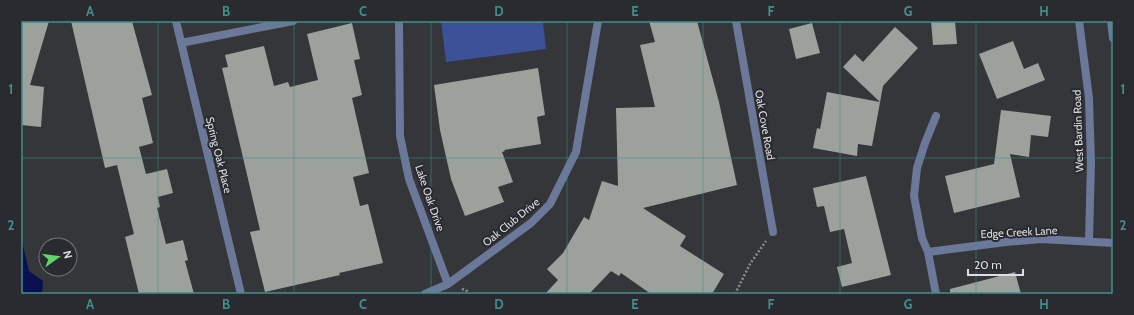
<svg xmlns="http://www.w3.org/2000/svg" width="1134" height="315" viewBox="0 0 1134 315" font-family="Cabin,sans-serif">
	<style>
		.green { fill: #3c5197 }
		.water { fill: #0a0f52 }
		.building { fill: #9ca19c }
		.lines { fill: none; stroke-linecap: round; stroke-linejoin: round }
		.path { stroke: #8a8b8f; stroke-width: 2.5; stroke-dasharray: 2 2; stroke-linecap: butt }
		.street { stroke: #6c7899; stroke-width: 8 }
		.grid { fill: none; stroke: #42908b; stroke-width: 1; stroke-opacity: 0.55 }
		.labels { text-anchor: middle; stroke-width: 4; stroke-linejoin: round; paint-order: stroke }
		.street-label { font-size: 11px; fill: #dddee2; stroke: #2a2b30 }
		.neatline { fill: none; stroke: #42908b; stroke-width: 1.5 }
		.grid-label { font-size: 13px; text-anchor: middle; font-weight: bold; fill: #42908b }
	</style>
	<rect width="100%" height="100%" fill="#34363a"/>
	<path class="green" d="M441,21H543L546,49L446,62Z"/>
	<path class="water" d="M21,237L29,271L43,281L42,294H21Z"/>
	<path class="building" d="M21,21H49L30,85L44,87L41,127L21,125Z
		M71,21H132L152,95L142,98L153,143L139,147L146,174L167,169L173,193L158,197L160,207L157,208L166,244L183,240L188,260L185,261L194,294H139L125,237L134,234L117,165L105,168Z
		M649,21H697L719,102L737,185L643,208L686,236L680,246L724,274L712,294H651L621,273L619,276L611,271L589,294H545L558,280L547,269L563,253L584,217L589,220L602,181L618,186L616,108L655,107L640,45L655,42Z
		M931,21H955L957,44L933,45Z
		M352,23L360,59L354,60L362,95L352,98L369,173L353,177L360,206L368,204L383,263L339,273L340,275L265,292L250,232L260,230L222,68L228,67L225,55L264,46L274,86L288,82L290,87L318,80L307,34Z
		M812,23L820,53L796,59L789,29Z
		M895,27L918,48L883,86L872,146L858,144L857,156L813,148L817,128L820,129L827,92L880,102L843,67L855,54L863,62Z
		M1013,41L1024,69L1038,63L1045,80L997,99L979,54Z
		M538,68L545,115L537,117L541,144L504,150L505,151L502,152L513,182L498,187L504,202L465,216L451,179L440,130L434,85Z
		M1001,110L1051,116L1048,137L1031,135L1029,157L1010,154L1020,197L954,213L945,176L994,164Z
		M866,176L891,275L842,287L837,267L852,263L844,229L830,232L824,206L817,207L813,188Z
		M1015,272L1021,294H950V289Z"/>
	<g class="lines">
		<path class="path" d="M462,289L467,291L469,294
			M735,294L750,264L766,241"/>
		<path class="street" d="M176,21L241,294
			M399,21L400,136L409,179L448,284
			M736,21L773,232
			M1079,21L1089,98L1091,163L1089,241
			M1111,21L1113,38
			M181,43L293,21
			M928,252L1006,242L1041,239L1113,243
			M425,294L448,284L531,223L550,204L576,152L598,21
			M936,294L928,252L922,238L914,196L917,168L925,143L936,116"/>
	</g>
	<path class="grid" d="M158,21V294M294,21V294M431,21V294M567,21V294M703,21V294M840,21V294M976,21V294M21,158H1113"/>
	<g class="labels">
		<g class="street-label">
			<text transform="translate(765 125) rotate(80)" y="4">Oak Cove Road</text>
			<text transform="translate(1078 131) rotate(-92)" y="4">West Bardin Road</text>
			<text transform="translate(219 155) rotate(76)" y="4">Spring Oak Place</text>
			<text transform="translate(430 198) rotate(71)" y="4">Lake Oak Drive</text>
			<text transform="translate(511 222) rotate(-39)" y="4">Oak Club Drive</text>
			<text transform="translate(1019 232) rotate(-3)" y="4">Edge Creek Lane</text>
		</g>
	</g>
	<rect width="1134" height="315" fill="none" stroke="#2a2b30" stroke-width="44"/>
	<g transform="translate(58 257) rotate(76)"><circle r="19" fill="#2a2b30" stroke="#727377"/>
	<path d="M0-3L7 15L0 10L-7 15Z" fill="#61d46a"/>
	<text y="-6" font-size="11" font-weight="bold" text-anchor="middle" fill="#dddee2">N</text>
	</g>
	<path d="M968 269v6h55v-6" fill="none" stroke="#dddee2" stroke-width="2"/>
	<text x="974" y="269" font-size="12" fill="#dddee2" stroke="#2a2b30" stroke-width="3" paint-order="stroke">20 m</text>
	<rect x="22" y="22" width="1090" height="271" class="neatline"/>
	<g class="grid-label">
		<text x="90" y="16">A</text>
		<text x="226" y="16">B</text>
		<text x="363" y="16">C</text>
		<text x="499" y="16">D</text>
		<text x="635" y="16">E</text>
		<text x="771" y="16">F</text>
		<text x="908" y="16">G</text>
		<text x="1044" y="16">H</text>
		<text x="11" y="94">1</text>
		<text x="1123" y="94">1</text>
		<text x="11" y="230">2</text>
		<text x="1123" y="230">2</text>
		<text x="90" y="309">A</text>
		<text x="226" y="309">B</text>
		<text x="363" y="309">C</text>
		<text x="499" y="309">D</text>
		<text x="635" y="309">E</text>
		<text x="771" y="309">F</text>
		<text x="908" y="309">G</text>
		<text x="1044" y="309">H</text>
	</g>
</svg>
